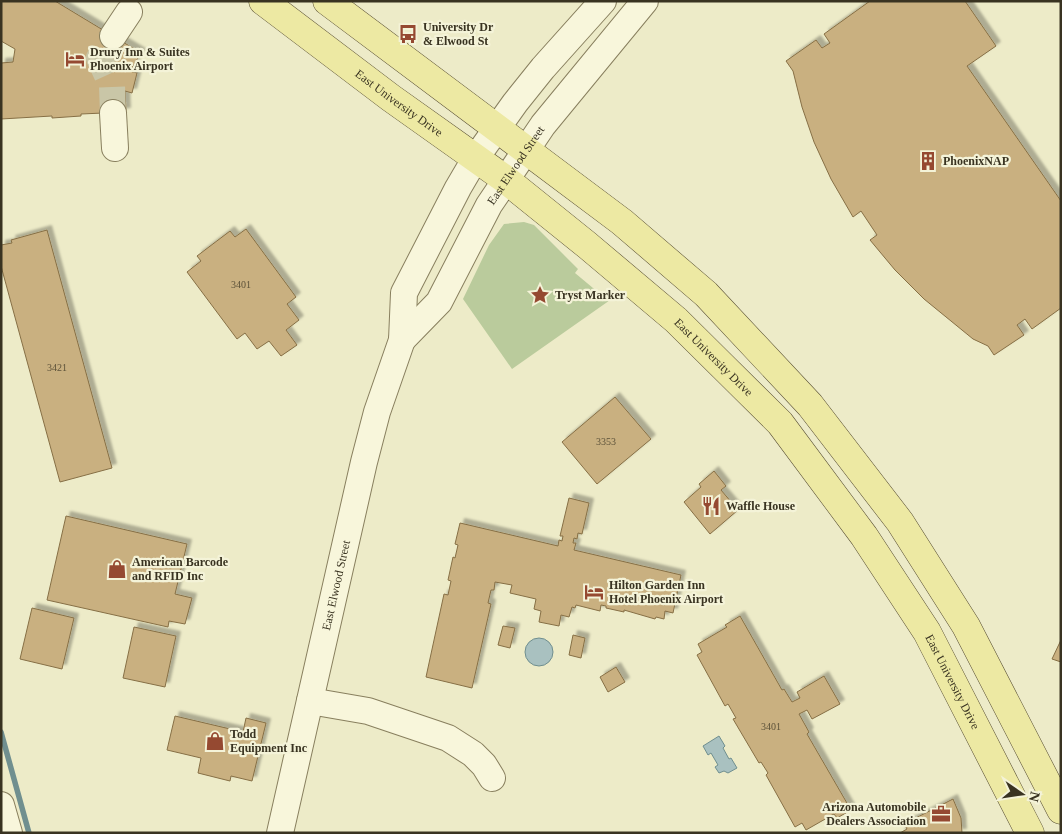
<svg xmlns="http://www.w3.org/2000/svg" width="1062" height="834" viewBox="0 0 1062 834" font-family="'Times New Roman',serif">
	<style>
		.green { fill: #bacb9c }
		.water { fill: #a9c1c0; stroke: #708f8f }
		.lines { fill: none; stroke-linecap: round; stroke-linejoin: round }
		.stream { stroke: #708f8f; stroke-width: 5.5 }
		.building { fill: #c9b080; stroke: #866f45; filter: url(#shadow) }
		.minor-tunnel { stroke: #c9c6a7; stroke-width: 26; stroke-dasharray: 26 13; stroke-linecap: butt }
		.minor-casing { stroke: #887f5e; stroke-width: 28 }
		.major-casing { stroke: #564c32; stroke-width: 29 }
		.minor { stroke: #f8f6db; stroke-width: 26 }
		.major { stroke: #ede9a3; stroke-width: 28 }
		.labels { text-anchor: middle; stroke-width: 4.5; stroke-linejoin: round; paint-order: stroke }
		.number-label { font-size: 10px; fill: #5d5239 }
		.poi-label { font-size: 12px; font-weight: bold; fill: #393321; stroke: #f4f3d8; text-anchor: start }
		.street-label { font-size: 12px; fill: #393321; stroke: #f4f3d8 }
	</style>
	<defs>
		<filter id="shadow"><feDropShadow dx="4.5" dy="-4.5" stdDeviation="1" flood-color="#0004"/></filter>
	</defs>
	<rect width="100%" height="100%" fill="#edebc8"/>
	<path class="green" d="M524,222L534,225L578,269L575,273L605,298L608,294L613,298L512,369L463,299L489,245L504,224Z"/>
	<path class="water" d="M525 652a14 14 0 1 1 28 0a14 14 0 1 1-28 0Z
		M719,736L725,746L723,748L729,759L731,758L737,768L728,773L724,771L719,773L715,767L718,765L711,753L708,755L703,746Z"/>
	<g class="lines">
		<path class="stream" d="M1,732L29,833"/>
	</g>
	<path class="building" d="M1,1H55L141,53L130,71L137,73L132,93L125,91L126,112L81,114V116L52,118V116L1,119V63L13,62L15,49L1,41Z
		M870,1H965L996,46L967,66L1061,201V308L1032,329L1025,319L1017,325L1024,335L994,355L988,346L973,339L924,299L895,270L870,240L877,235L861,211L853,217L831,179L814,142L802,107L793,71L786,61L816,40L822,48L830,43L824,34Z
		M246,229L296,297L287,304L299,320L286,330L297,345L281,356L269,341L257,349L245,333L237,339L187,272L201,261L197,256L230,231L235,237Z
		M47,230L112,468L60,482L1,266V245L12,243L11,240Z
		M615,397L651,439L597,484L562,442Z
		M714,471L726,486L721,490L738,510L710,534L684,502L701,487L699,484Z
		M569,498L589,503L582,534L578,533L577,539L574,538L573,543H576L574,550L681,575L673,613L665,611L664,619L656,617L655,619L624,610V612L606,608V606L601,605L600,611L576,605L575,608L572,607L569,617L561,615L559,626L539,622L541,611L534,609L536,599L510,593L512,585L495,582L494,590H491L488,603L491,604L472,688L426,677L444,594L448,595L451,581L448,580L453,557L455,558L458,545L455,544L460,523L558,546L559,540L562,541L563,536H560Z
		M66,516L187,544L175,594L192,598L185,624L169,621L168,627L47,600Z
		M32,608L74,618L62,669L20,659Z
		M740,616L782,690L784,689L792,702L800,698L797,692L824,676L840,704L812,719L807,710L799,714L809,732L807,734L851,810L837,818L834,814L806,830L802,823L795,827L766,775L768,773L761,762L759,763L733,719L736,718L728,704L725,706L697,655L702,652L698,644L727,627L725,625Z
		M503,626L515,628L510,648L498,645Z
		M134,627L176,636L165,687L123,678Z
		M573,635L585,638L581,658L569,655Z
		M1061,640V662L1052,659Z
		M616,667L625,682L608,692L600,677Z
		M175,716L243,732L246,718L266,723L252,781L231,776L230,781L198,773L201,758L167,750Z
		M953,799L961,818L962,833H900L907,829L904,824Z"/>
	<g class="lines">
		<path class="minor-tunnel" d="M113,113L112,86L99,58L113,36"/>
		<g class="minor-casing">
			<g id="minor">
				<path d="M113,36L129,12"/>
				<path d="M113,113L115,148"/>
				<path id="s1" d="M402,340L439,302L489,205L543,125L645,1"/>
				<path d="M310,701L368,711L448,738L473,754L484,765L492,778"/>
				<path d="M1,805L9,833"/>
				<path id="s2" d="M280,833L364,462L377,412L402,340L404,293L458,188L475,159L515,103L543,68L603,1"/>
			</g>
		</g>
		<g class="major-casing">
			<g id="major">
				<path id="s3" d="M263,1L391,98L505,179L587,245L676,320L780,423L864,536L927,632L1030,833"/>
				<path d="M327,1L622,222L706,294L810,405L900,522L966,626L1061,810"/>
			</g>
		</g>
		<use href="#minor" class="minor"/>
		<use href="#major" class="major"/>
	</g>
	<defs>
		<g id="bus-bare" transform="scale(1.5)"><path d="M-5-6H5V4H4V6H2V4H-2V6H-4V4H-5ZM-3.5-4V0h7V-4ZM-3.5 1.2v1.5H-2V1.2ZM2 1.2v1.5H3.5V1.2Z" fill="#954931" stroke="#f4f3d8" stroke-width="2.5" paint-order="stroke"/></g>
		<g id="hotel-bare" transform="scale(1.5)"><path d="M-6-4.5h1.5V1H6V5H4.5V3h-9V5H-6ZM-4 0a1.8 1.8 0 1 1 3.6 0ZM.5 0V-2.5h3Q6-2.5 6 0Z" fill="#954931" stroke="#f4f3d8" stroke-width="2.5" paint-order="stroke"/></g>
		<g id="building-bare" transform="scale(1.5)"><path d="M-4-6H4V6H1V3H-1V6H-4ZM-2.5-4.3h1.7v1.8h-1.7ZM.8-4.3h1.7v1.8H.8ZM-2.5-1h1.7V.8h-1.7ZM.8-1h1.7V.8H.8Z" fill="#954931" stroke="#f4f3d8" stroke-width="2.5" paint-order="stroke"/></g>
		<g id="sight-bare" transform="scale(1.5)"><path d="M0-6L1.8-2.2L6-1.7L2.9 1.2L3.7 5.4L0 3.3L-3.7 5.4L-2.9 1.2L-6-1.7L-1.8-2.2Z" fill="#954931" stroke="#f4f3d8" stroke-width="2.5" paint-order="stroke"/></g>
		<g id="restaurant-bare" transform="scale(1.5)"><path d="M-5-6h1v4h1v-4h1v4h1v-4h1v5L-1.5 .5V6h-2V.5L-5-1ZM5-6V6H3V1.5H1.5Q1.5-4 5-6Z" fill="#954931" stroke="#f4f3d8" stroke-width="2.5" paint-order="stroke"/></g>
		<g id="shop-bare" transform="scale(1.5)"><path d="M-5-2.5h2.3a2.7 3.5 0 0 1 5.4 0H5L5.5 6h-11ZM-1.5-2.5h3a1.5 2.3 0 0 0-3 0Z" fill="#954931" stroke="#f4f3d8" stroke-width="2.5" paint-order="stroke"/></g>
		<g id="office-bare" transform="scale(1.5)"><path d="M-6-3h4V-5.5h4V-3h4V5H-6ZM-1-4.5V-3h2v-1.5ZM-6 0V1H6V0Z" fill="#954931" stroke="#f4f3d8" stroke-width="2.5" paint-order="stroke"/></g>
	</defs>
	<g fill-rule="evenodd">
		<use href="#bus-bare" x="408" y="34"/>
		<use href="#hotel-bare" x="75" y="59"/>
		<use href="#building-bare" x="928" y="161"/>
		<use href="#sight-bare" x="540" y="295"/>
		<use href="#restaurant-bare" x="711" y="506"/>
		<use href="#shop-bare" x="117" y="569"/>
		<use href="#hotel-bare" x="594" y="592"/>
		<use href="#shop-bare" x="215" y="741"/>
		<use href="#office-bare" x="941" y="814"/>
	</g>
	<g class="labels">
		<g class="number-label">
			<text x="241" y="288">3401</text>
			<text x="57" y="371">3421</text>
			<text x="606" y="445">3353</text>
			<text x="771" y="730">3401</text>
		</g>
		<g class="poi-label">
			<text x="423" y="31">University Dr<tspan x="423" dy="14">&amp; Elwood St</tspan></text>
			<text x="90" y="56">Drury Inn &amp; Suites<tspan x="90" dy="14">Phoenix Airport</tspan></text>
			<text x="943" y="165">PhoenixNAP</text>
			<text x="555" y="299">Tryst Marker</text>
			<text x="726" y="510">Waffle House</text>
			<text x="132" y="566">American Barcode<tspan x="132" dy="14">and RFID Inc</tspan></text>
			<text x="609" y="589">Hilton Garden Inn<tspan x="609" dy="14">Hotel Phoenix Airport</tspan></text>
			<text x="230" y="738">Todd<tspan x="230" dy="14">Equipment Inc</tspan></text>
			<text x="926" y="811" text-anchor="end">Arizona Automobile<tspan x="926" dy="14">Dealers Association</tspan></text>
		</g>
		<g class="street-label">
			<text dy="4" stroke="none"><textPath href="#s3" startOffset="170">East University Drive</textPath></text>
			<text dy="4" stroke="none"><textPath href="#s1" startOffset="210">East Elwood Street</textPath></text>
			<text dy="4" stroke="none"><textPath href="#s3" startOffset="575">East University Drive</textPath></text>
			<text dy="4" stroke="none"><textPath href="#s2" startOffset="254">East Elwood Street</textPath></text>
			<text dy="4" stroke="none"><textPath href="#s3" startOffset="980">East University Drive</textPath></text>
		</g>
	</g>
	<rect width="1062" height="834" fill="none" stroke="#393321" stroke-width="5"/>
	<g transform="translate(1022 794) rotate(103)" stroke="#f4f3d8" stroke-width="4" paint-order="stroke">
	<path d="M0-4L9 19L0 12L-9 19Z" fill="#393321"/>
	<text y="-8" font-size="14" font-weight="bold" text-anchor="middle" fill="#393321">N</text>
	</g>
</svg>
